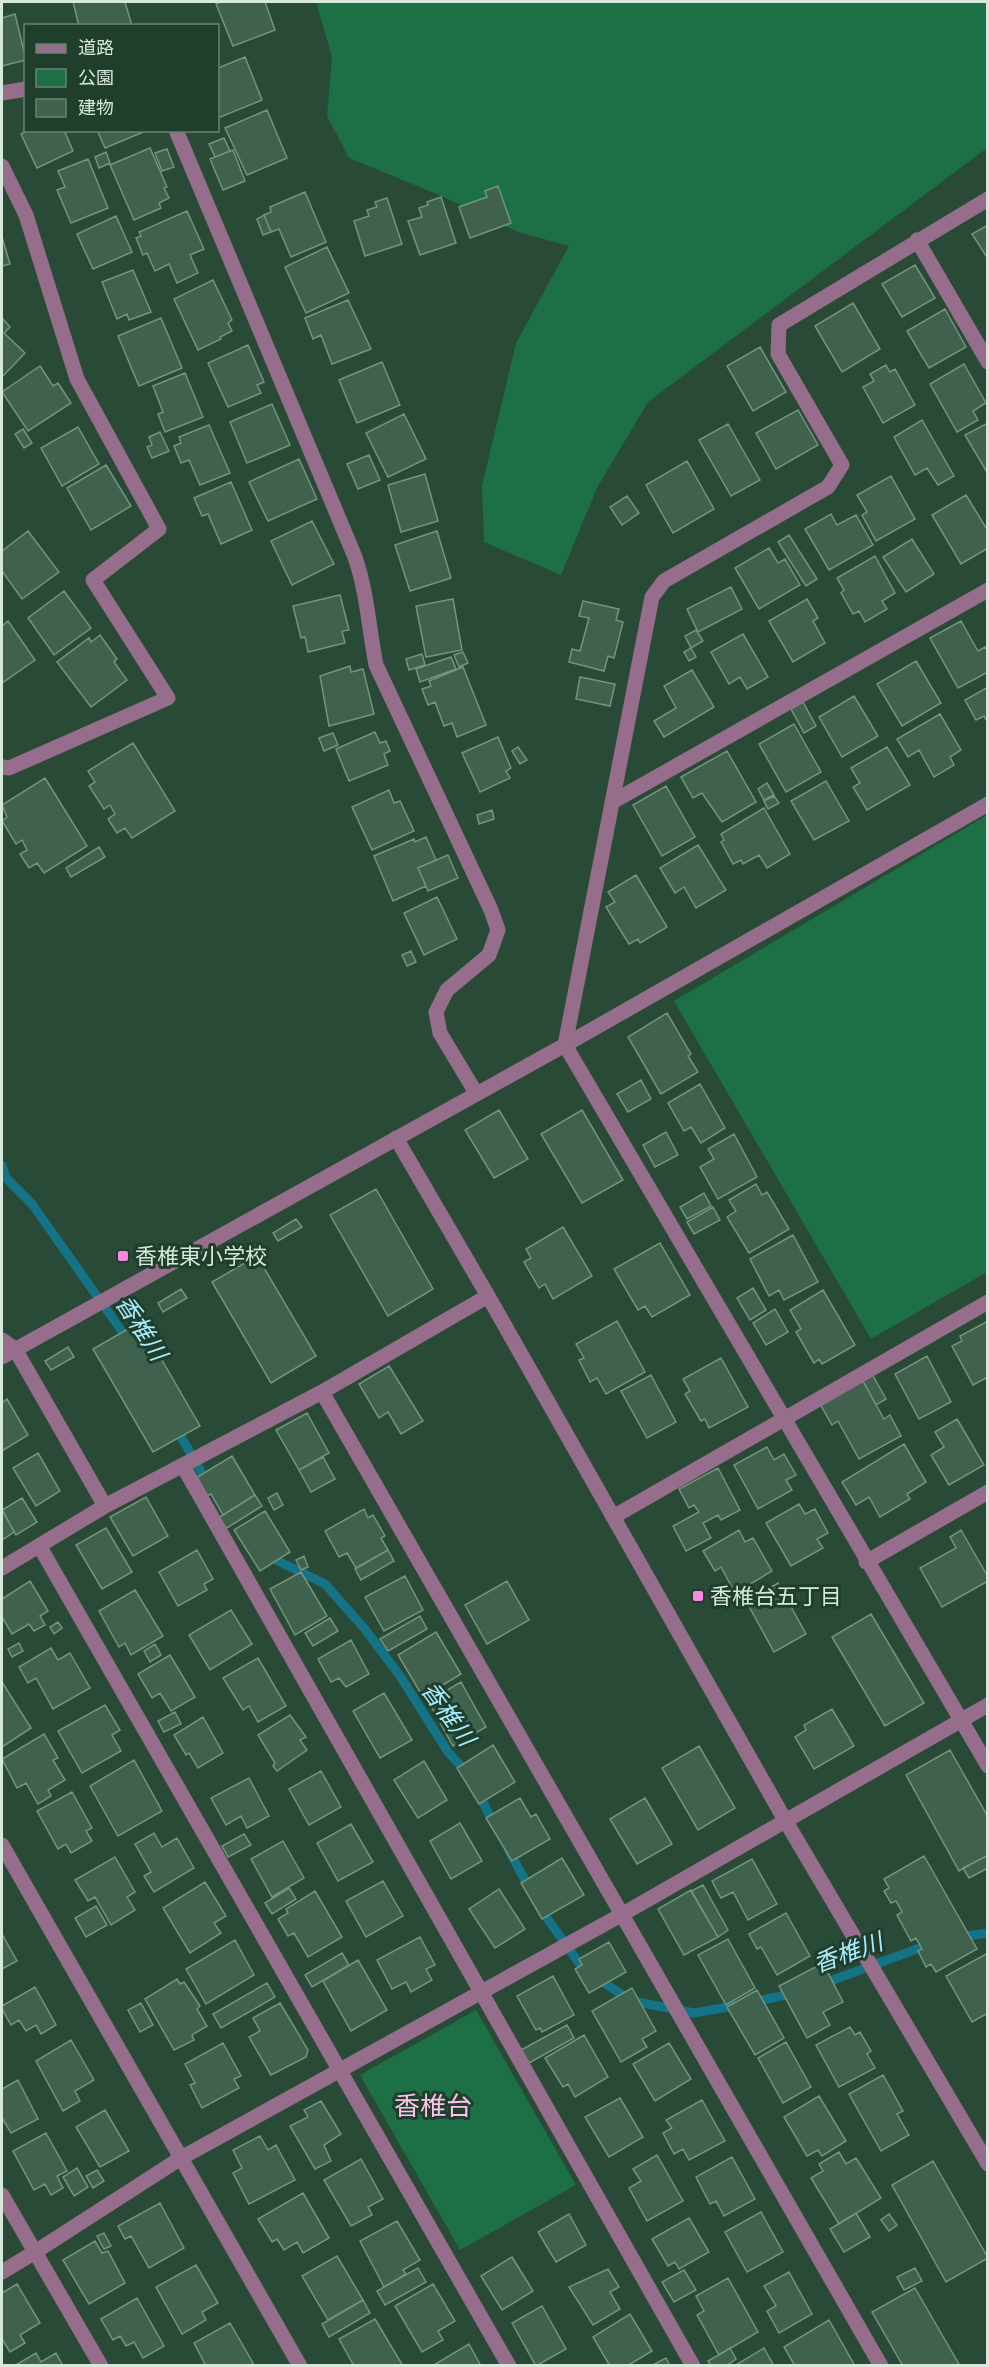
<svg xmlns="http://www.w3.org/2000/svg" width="989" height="2367" viewBox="0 0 989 2367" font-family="'Exo 2','Noto Sans JP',sans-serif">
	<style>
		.green { fill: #1d6f45 }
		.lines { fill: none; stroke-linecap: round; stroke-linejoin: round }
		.stream { stroke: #157387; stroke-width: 9 }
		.building { fill: #40614d; stroke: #72957f; stroke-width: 1.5 }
		.minor { stroke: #966e8b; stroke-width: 15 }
		.poi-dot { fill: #fd86e2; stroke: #1f3f2c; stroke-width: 2 }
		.labels { text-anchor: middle; stroke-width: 6; stroke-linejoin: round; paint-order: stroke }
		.poi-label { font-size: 22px; fill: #d6e9dc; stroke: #1f3f2c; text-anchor: start }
		.water-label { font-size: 24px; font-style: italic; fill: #a9eafc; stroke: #1f3f2c }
		.quarter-label { font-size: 26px; fill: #f9c2ea; stroke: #1f3f2c }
	</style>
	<rect width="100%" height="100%" fill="#294a36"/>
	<path class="green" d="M316,2H987V148L648,402L598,486L561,575L484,542L482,486L516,343L569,246L518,232L439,195L349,158L327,116L332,57Z
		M987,815V1272L871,1339L674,1001Z
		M476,2010L576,2185L460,2250L360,2075Z"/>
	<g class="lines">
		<path class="stream" d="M2,1165L6,1178L32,1204L128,1340
			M175,1426L208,1484
			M268,1556L325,1584L364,1628L400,1676L448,1752L467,1773
			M478,1793L495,1826
			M509,1851L530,1889
			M539,1907L584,1970L632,2001L694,2013L739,2005
			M957,1937L988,1933
			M822,1984L925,1946L926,1941
			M753,2002L795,1993"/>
	</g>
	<path class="building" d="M73,2H125L132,26H79Z
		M221,2H265L275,30L233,46L216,4Z
		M15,14L26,60L2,66V18Z
		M245,57L262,100L218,118V68Z
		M267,110L287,158L247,175L225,128Z
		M28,130H64L73,151L37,168L21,134Z
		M97,130H148L105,148Z
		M224,138L230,151L215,157L209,144Z
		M150,148L167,187L164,188L169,198L159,203L161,208L134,220L110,165Z
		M167,149L174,167L162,171L155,153Z
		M233,150L245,181L223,190L210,159Z
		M106,152L110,163L99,168L95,157Z
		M88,159L108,208L71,223L57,190L65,187L58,171Z
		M498,186L511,223L470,238L459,207L487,197L485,191Z
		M305,192L326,242L291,257L279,229L271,232L264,215L271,212L270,207Z
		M441,197L456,243L420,255L408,221L422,217L419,208L428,205L427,202Z
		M387,198L402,244L365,256L354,221L369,216L367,210L377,207L375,202Z
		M187,211L204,249L190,255L198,273L177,283L169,264L155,271L147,253L143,255L136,238L141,236L139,232Z
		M264,215L271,232L263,235L257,219Z
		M116,216L132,252L93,269L77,234Z
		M988,225V259L972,234Z
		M2,237L10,264L2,266Z
		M327,247L349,293L306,313L285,267Z
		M915,265L935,298L902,317L882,284Z
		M133,270L151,312L129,320L127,314L117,319L102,282Z
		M213,280L232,320L228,323L232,331L220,337L221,339L198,350L174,299Z
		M348,300L371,349L332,364L321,335L313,339L305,318Z
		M853,303L880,349L842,372L815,326Z
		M945,309L966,347L929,368L907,331Z
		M2,318L10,327L4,333L25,353L2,377Z
		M161,318L182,368L139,386L118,336Z
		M248,345L264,382L257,385L261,393L228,407L208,363Z
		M760,347L786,392L753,411L727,366Z
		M382,362L400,405L357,423L339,380Z
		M964,364L986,403L973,411L978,420L957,432L930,384Z
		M886,365L890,372L895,369L915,405L883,423L863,387L874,381L870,374Z
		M40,366L53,386L58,383L71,403L28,431L2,392Z
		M185,373L203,417L165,432L158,414L163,412L153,386Z
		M272,404L290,445L247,463L230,422Z
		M798,410L818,445L776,469L756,433Z
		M404,414L426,459L388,477L366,433Z
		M922,420L954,476L938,485L927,468L915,475L894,437Z
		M988,423V474L965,435Z
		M728,424L760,480L731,496L699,440Z
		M209,425L230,473L200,485L189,460L181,463L174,446L181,443L179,437Z
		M78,427L99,464L62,486L41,448Z
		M23,429L32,443L24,448L15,434Z
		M160,432L169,451L152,458L147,447L152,445L149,437Z
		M369,455L380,480L358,489L347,464Z
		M299,459L317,499L268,521L249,482Z
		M687,461L714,509L673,533L646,485Z
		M106,465L131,506L91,530L67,488Z
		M425,474L438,521L401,532L388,485Z
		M891,476L915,519L876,541L862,515L867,512L857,495Z
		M231,482L252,530L221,544L208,514L202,516L194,498Z
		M966,495L988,531V548L961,564L932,515Z
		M627,496L639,513L622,525L610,507Z
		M831,514L837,525L856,515L873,545L829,570L805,529Z
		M312,521L334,564L292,585L271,541Z
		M28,531L59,572L22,599L2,571V551Z
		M437,531L451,578L410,591L395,545Z
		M789,535L817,579L806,586L778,542Z
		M912,539L934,574L906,592L883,557Z
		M769,548L778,563L785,559L800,585L759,609L735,568Z
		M875,556L895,593L882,601L887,609L865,622L859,611L853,614L841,593L844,590L837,578Z
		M731,587L742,609L698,632L687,609Z
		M64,591L91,628L54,655L28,618Z
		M340,595L349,630L342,631L345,643L308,652L305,637L301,638L293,606Z
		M453,599L462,650L426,657L416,606Z
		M807,599L818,618L813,621L825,643L793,662L769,621Z
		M583,601L619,609L616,620L623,622L614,658L608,656L604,671L569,662L572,649L580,651L589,618L579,616Z
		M8,621L35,660L2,683V626Z
		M961,621L978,651L985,647L988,651V672L958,688L930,638Z
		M696,630L703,641L691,648L685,636Z
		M743,634L768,677L747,689L740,677L729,684L711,652Z
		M100,635L117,659L114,662L127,680L91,707L57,662L89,638L91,642Z
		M691,648L696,657L689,661L684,652Z
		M463,652L468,663L459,667L454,655Z
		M422,654L425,665L409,670L406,659Z
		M451,657L456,669L420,682L416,669Z
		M916,661L941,703L902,726L877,684Z
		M350,666L351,672L363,669L374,714L329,726L320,676Z
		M463,667L486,725L457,737L452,723L444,726L435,702L428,705L422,689L431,686L429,681Z
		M692,670L714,707L664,737L654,721L676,708L664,686Z
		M580,677L615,684L610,706L576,699Z
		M988,687V723L984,716L976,720L965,700Z
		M854,696L878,736L842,757L819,717Z
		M803,702L816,726L804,733L791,709Z
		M940,714L961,750L950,757L954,765L934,777L919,750L908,757L897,739Z
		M794,724L821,772L786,792L759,744Z
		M375,732L380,743L386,741L390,751L384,754L388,765L349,781L336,749Z
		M333,733L338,745L324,751L319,738Z
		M498,737L511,768L506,771L510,778L480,792L462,753Z
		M133,743L175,811L132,838L125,828L117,833L108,819L115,814L110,805L104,809L89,786L95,782L88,771Z
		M518,747L527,760L520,764L512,751Z
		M887,747L910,785L867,810L853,787L860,783L851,768Z
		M727,751L756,802L722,822L702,793L693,798L681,777Z
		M45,778L87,846L44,873L37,863L29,868L20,854L27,850L22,840L16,844L2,821L7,817L2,805Z
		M826,781L849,821L814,840L791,801Z
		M767,783L774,795L764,800L758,789Z
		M666,786L695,837L662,856L633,805Z
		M389,790L394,803L400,801L414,831L372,850L352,807Z
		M774,796L779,803L768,809L764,801Z
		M764,808L790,854L767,868L759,855L743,864L741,860L733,864L721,842L724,840L721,834Z
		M492,810L494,819L479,824L477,815Z
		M426,837L436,860L418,868L426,886L393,901L374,856L414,839L415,842Z
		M698,845L726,890L696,908L684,887L675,893L660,868Z
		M99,847L105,857L71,877L66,868Z
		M448,855L458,878L428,891L418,868Z
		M636,875L667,927L640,943L638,939L629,944L606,907L615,902L608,892Z
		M437,897L457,939L424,955L404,913Z
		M411,951L416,962L407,966L402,955Z
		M667,1013L691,1054L688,1056L698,1072L661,1094L628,1037Z
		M641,1080L651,1099L628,1112L617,1094Z
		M700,1084L725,1128L701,1143L691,1127L684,1131L668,1103Z
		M499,1110L528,1159L494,1178L465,1130Z
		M582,1110L623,1180L582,1203L541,1134Z
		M666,1132L678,1155L655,1167L643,1145Z
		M734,1134L757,1177L718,1199L700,1167L714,1159L708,1149Z
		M756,1184L762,1195L767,1192L789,1229L749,1253L727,1217L736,1211L729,1200Z
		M376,1189L433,1289L388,1316L330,1215Z
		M704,1193L711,1206L687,1219L680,1207Z
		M713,1207L720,1220L694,1234L687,1222Z
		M296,1219L302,1227L278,1241L273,1233Z
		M563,1227L592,1276L553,1299L545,1284L539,1288L524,1262L531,1258L526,1249Z
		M793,1235L818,1282L784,1300L779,1290L769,1296L750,1259Z
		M660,1243L690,1295L652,1317L645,1306L638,1310L614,1269Z
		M258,1245L261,1251L240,1262L237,1256Z
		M257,1256L316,1356L271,1383L212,1282Z
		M753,1288L766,1310L750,1320L737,1298Z
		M181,1289L187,1298L163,1312L158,1303Z
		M823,1290L855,1345L822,1364L819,1359L814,1363L796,1332L801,1329L790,1310Z
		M775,1309L788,1332L766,1345L753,1323Z
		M617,1321L645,1372L606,1394L597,1378L590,1382L579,1360L584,1358L576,1344Z
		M988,1321V1377L973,1385L952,1346L962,1341L960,1336Z
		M140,1322L200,1426L153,1452L93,1349Z
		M68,1347L74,1357L51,1370L45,1361Z
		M927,1356L951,1402L919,1419L895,1374Z
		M721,1358L748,1407L709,1428L705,1419L701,1421L685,1394L690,1391L683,1379Z
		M389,1366L423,1421L401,1434L388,1412L379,1418L359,1384Z
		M872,1374L886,1399L876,1405L862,1379Z
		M651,1375L676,1422L647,1438L621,1391Z
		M863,1381L884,1419L890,1415L901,1436L859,1459L838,1421L832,1425L820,1404Z
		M7,1399L28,1435L2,1451V1403Z
		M307,1413L329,1453L299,1470L276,1430Z
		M957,1419L984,1465L949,1485L931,1455L944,1447L935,1432Z
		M904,1444L926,1482L907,1494L910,1499L880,1517L869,1497L856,1505L842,1482Z
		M767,1447L774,1460L784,1454L796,1475L786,1480L792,1490L758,1509L734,1465Z
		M38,1453L60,1491L36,1506L13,1468Z
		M232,1456L255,1495L223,1515L211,1494L207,1496L196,1478Z
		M323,1457L335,1479L311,1492L299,1470Z
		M718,1468L740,1510L721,1520L718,1515L703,1523L711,1538L686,1551L673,1526L699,1512L694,1505L689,1508L679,1489Z
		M277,1493L283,1505L274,1510L268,1498Z
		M255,1495L262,1506L222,1531L215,1520Z
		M146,1497L168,1536L133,1556L110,1517Z
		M22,1498L37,1522L16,1535L2,1510Z
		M799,1504L805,1514L815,1509L828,1533L817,1539L823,1548L791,1566L766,1523Z
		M2,1509L14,1532L2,1540Z
		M364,1509L368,1518L373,1515L385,1536L381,1538L388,1550L356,1568L347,1553L339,1557L325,1531Z
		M265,1511L290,1552L260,1571L234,1530Z
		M106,1528L132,1572L102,1589L76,1545Z
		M739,1530L745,1542L753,1538L772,1571L735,1593L721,1567L715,1571L703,1551Z
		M961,1530L988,1577V1581L942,1607L920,1568L956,1548L950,1537Z
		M197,1550L213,1579L204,1584L207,1590L178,1606L159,1572Z
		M388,1550L394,1561L361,1580L355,1569Z
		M304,1556L308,1567L301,1570L296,1560Z
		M301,1572L327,1616L295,1635L270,1589Z
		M405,1576L423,1610L384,1631L365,1597Z
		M30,1581L48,1611L40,1616L45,1625L34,1631L29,1624L12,1634L2,1617V1599Z
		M507,1581L529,1620L487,1644L465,1605Z
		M778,1583L806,1634L774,1652L746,1601Z
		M135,1590L163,1636L131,1655L125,1643L119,1647L99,1611Z
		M231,1610L252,1644L210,1670L189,1635Z
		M871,1614L924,1703L885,1726L832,1637Z
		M420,1616L427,1629L388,1651L380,1639Z
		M330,1618L338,1631L313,1646L305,1633Z
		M58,1622L62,1628L54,1634L50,1627Z
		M436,1632L461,1674L423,1697L398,1655Z
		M351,1640L369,1674L346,1687L339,1678L331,1682L318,1659Z
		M19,1643L23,1651L12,1657L8,1649Z
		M155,1644L161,1655L150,1662L144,1651Z
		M51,1648L58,1660L70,1653L90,1688L53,1709L36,1678L28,1683L19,1667Z
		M170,1655L195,1697L171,1711L160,1693L152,1698L138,1674Z
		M258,1658L286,1706L258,1722L249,1706L243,1710L223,1678Z
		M2,1682L31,1728L2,1747Z
		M461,1682L486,1727L453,1746L428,1701Z
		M384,1693L412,1740L380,1758L353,1711Z
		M105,1705L120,1730L112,1735L121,1751L82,1773L58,1731Z
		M832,1709L854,1746L814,1769L795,1737L806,1730L804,1725Z
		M175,1712L181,1724L164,1732L158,1721Z
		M290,1715L306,1737L300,1740L307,1750L277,1771L273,1766L275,1763L258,1735Z
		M203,1717L223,1753L198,1768L189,1753L186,1755L174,1735Z
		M44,1734L58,1758L53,1760L65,1780L48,1790L51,1796L38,1804L26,1783L17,1788L2,1759Z
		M493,1745L515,1782L479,1804L457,1768Z
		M699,1746L735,1808L698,1830L662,1768Z
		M950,1750L988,1817V1855L959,1871L906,1775Z
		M134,1760L162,1811L118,1836L90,1786Z
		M424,1761L447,1800L418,1818L394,1780Z
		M321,1771L341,1807L309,1825L289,1789Z
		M249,1778L269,1816L247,1828L241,1816L226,1825L211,1798Z
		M72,1792L92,1828L86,1831L92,1841L71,1853L66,1844L58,1849L37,1811Z
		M520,1798L531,1817L536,1814L550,1839L512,1861L486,1818Z
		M645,1798L672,1844L637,1864L610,1819Z
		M460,1823L482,1861L451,1879L430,1841Z
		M351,1824L373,1862L338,1881L317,1843Z
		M154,1833L162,1847L177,1838L194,1868L154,1892L144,1876L151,1872L135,1844Z
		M244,1834L251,1845L228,1857L222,1846Z
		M283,1841L304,1878L272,1897L251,1859Z
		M988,1855V1868L969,1878L963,1868Z
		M924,1856L977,1949L936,1972L931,1964L926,1967L918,1951L922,1949L916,1938L911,1941L897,1915L902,1912L896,1901L891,1903L884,1891L889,1888L884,1879Z
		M115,1857L135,1892L127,1897L135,1910L111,1925L95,1897L88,1901L75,1880Z
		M562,1858L584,1895L542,1919L521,1883Z
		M752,1859L777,1904L748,1920L733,1892L721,1898L712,1881Z
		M383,1881L403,1916L366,1937L346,1901Z
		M205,1882L226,1916L214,1923L221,1933L190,1953L163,1908Z
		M703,1885L728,1930L718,1937L691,1891Z
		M289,1888L296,1899L272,1914L265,1903Z
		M499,1889L525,1929L495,1948L469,1909Z
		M691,1890L718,1937L684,1955L658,1909Z
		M315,1891L342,1937L308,1957L294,1933L288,1936L278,1919L288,1913L286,1909Z
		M96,1906L107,1925L86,1937L75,1918Z
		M786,1913L810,1956L777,1975L761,1947L757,1949L749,1934Z
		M2,1934L17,1961L2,1969Z
		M420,1937L435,1965L426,1969L432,1980L411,1992L406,1982L392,1989L377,1960Z
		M728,1939L755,1988L726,2005L698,1955Z
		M235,1940L254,1975L206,2004L186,1969Z
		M609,1942L626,1972L589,1993L575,1969L582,1965L579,1959Z
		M342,1953L349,1965L312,1987L305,1975Z
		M988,1953V2013L972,2022L946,1976Z
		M358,1960L387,2010L351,2031L323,1981Z
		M823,1963L843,2002L823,2012L830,2025L807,2038L779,1986Z
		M553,1976L574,2015L542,2032L540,2028L536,2030L517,1996Z
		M177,1979L180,1984L184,1982L200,2006L197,2009L207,2026L192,2035L194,2040L174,2050L145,1999Z
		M267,1983L275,1997L221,2028L213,2014Z
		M35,1987L56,2025L41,2034L36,2025L26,2031L19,2020L11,2025L2,2009V2006Z
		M632,1988L656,2031L642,2039L647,2047L621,2062L592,2011Z
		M757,1990L784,2038L755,2055L727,2007Z
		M141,2003L153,2025L140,2032L128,2010Z
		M280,2003L308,2050L306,2057L271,2075L249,2037L260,2031L253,2018Z
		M567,2025L574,2038L529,2063L521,2050Z
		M850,2027L855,2035L860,2032L871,2051L867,2054L875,2068L839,2087L816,2045Z
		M584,2035L608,2077L575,2097L568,2084L563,2087L545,2058Z
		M71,2040L94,2080L75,2091L80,2101L63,2111L36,2061Z
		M786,2042L811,2087L783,2103L758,2058Z
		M223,2043L241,2076L234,2079L239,2088L202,2108L190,2085L195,2083L185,2064Z
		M669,2043L691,2079L655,2101L633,2064Z
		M883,2075L903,2111L897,2114L909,2135L881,2151L849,2094Z
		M18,2080L38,2119L11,2133L2,2118V2089Z
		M819,2096L846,2141L822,2156L818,2150L807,2156L784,2117Z
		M620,2098L643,2137L609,2157L585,2117Z
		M702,2100L725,2141L689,2160L683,2149L674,2154L663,2133L672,2128L666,2120Z
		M321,2101L341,2134L324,2145L331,2161L315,2169L290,2126L308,2117L304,2110Z
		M105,2110L129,2151L100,2167L76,2127Z
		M46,2133L67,2171L57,2176L63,2188L51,2195L45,2184L34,2190L13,2151Z
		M260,2136L268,2150L276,2145L295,2180L249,2204L233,2173L242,2168L233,2150Z
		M839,2152L846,2164L856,2158L881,2198L839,2224L811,2178L823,2171L819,2164Z
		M657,2155L683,2201L647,2221L629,2188L641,2181L633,2169Z
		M732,2157L755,2199L724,2216L716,2201L710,2204L696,2177Z
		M361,2159L383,2199L368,2207L372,2215L351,2226L324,2180Z
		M933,2161L988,2258L946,2282L892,2185Z
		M77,2168L88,2187L74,2196L63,2177Z
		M97,2170L104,2181L93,2188L86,2176Z
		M303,2193L329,2238L303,2253L297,2242L284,2250L277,2239L272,2242L258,2219Z
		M160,2203L184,2248L149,2268L131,2236L125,2239L118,2226Z
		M761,2212L783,2252L747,2272L725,2232Z
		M856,2213L870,2237L844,2252L830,2229Z
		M569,2214L586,2245L556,2262L538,2232Z
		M889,2214L897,2225L889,2231L881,2220Z
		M689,2218L709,2252L679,2269L675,2262L668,2266L652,2239Z
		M397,2221L420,2260L403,2270L406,2274L384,2287L360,2241Z
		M104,2233L111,2246L104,2249L97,2236Z
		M95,2241L102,2253L108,2251L125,2283L89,2304L63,2260Z
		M337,2256L363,2300L328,2320L302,2276Z
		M512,2257L533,2291L502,2310L481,2276Z
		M196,2265L218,2303L202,2312L206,2320L182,2334L156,2287Z
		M418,2268L426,2282L385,2305L377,2291Z
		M915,2268L922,2281L904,2290L897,2277Z
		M608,2269L619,2287L610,2292L620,2309L593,2325L569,2287Z
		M684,2270L696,2290L674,2302L662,2282Z
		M789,2272L812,2314L779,2333L767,2311L776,2306L764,2286Z
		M728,2278L758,2332L719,2355L697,2315L704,2311L696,2296Z
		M17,2284L40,2323L20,2335L25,2343L10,2352L2,2339V2293Z
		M433,2284L455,2321L438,2331L443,2340L422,2352L395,2306Z
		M915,2288L960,2366H903L872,2312Z
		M137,2298L164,2346L143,2358L134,2342L126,2346L120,2336L113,2340L101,2319Z
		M363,2300L370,2313L329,2337L322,2324Z
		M542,2306L566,2349L536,2366L512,2323Z
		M630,2314L652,2351L627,2366H610L593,2337Z
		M375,2319L403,2366H354L339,2339Z
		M829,2320L855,2366H795L784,2347Z
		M230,2323L253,2363L249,2366H206L194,2343Z
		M469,2344L481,2366H432Z
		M730,2348L736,2359L726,2366H711L708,2361Z
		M764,2348L774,2366H734Z
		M36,2353L41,2362L56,2353L63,2366H14Z
		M666,2358L670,2366H651Z"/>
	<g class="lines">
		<path class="minor" d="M2,93L26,89
			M176,130L355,557C367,592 369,629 376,665L491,910L498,930L489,955L447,990L436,1012L440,1033L476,1093
			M2,166L26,215L77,379L159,529L93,580L168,698L9,768L2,767
			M988,199L779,325L778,354L842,465L828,487L664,581L652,597L565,1045L988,1766
			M917,240L988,362
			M614,801L988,590
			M396,1138L488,1296L785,1820L988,2164
			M2,1340L15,1349L105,1506
			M2,1357L565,1045L988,804
			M322,1392L881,2366
			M183,1466L693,2366
			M613,1517L988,1302
			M40,1547L509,2366
			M866,1562L988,1492
			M2,1568L105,1506L322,1392L488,1296
			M2,1845L300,2366
			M2,2195L101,2366
			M2,2272L35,2252L181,2158L621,1915L988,1705"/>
	</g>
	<g class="poi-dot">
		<rect x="117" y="1250" width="12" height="12" rx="3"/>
		<rect x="692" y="1590" width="12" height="12" rx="3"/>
	</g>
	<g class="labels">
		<g class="poi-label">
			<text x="135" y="1264">香椎東小学校</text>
			<text x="710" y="1604">香椎台五丁目</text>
		</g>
		<g class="water-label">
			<text transform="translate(141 1328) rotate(57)" y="8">香椎川</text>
			<text transform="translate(448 1714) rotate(54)" y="8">香椎川</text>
			<text transform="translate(848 1953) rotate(-20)" y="8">香椎川</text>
		</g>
		<g class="quarter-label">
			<text x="433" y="2115">香椎台</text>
		</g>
	</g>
	<rect width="989" height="2367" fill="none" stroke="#d6e9dc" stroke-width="6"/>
	<rect x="24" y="24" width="195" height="108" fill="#1f3f2c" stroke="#688372" stroke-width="1.5"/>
	<rect x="36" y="44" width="30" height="9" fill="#966e8b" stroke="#688372" stroke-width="1.5"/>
	<text x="78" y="54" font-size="18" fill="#d6e9dc">道路</text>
	<rect x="36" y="69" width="30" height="18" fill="#1d6f45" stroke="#688372" stroke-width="1.5"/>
	<text x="78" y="84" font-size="18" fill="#d6e9dc">公園</text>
	<rect x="36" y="99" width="30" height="18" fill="#40614d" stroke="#688372" stroke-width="1.5"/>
	<text x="78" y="114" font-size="18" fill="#d6e9dc">建物</text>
</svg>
